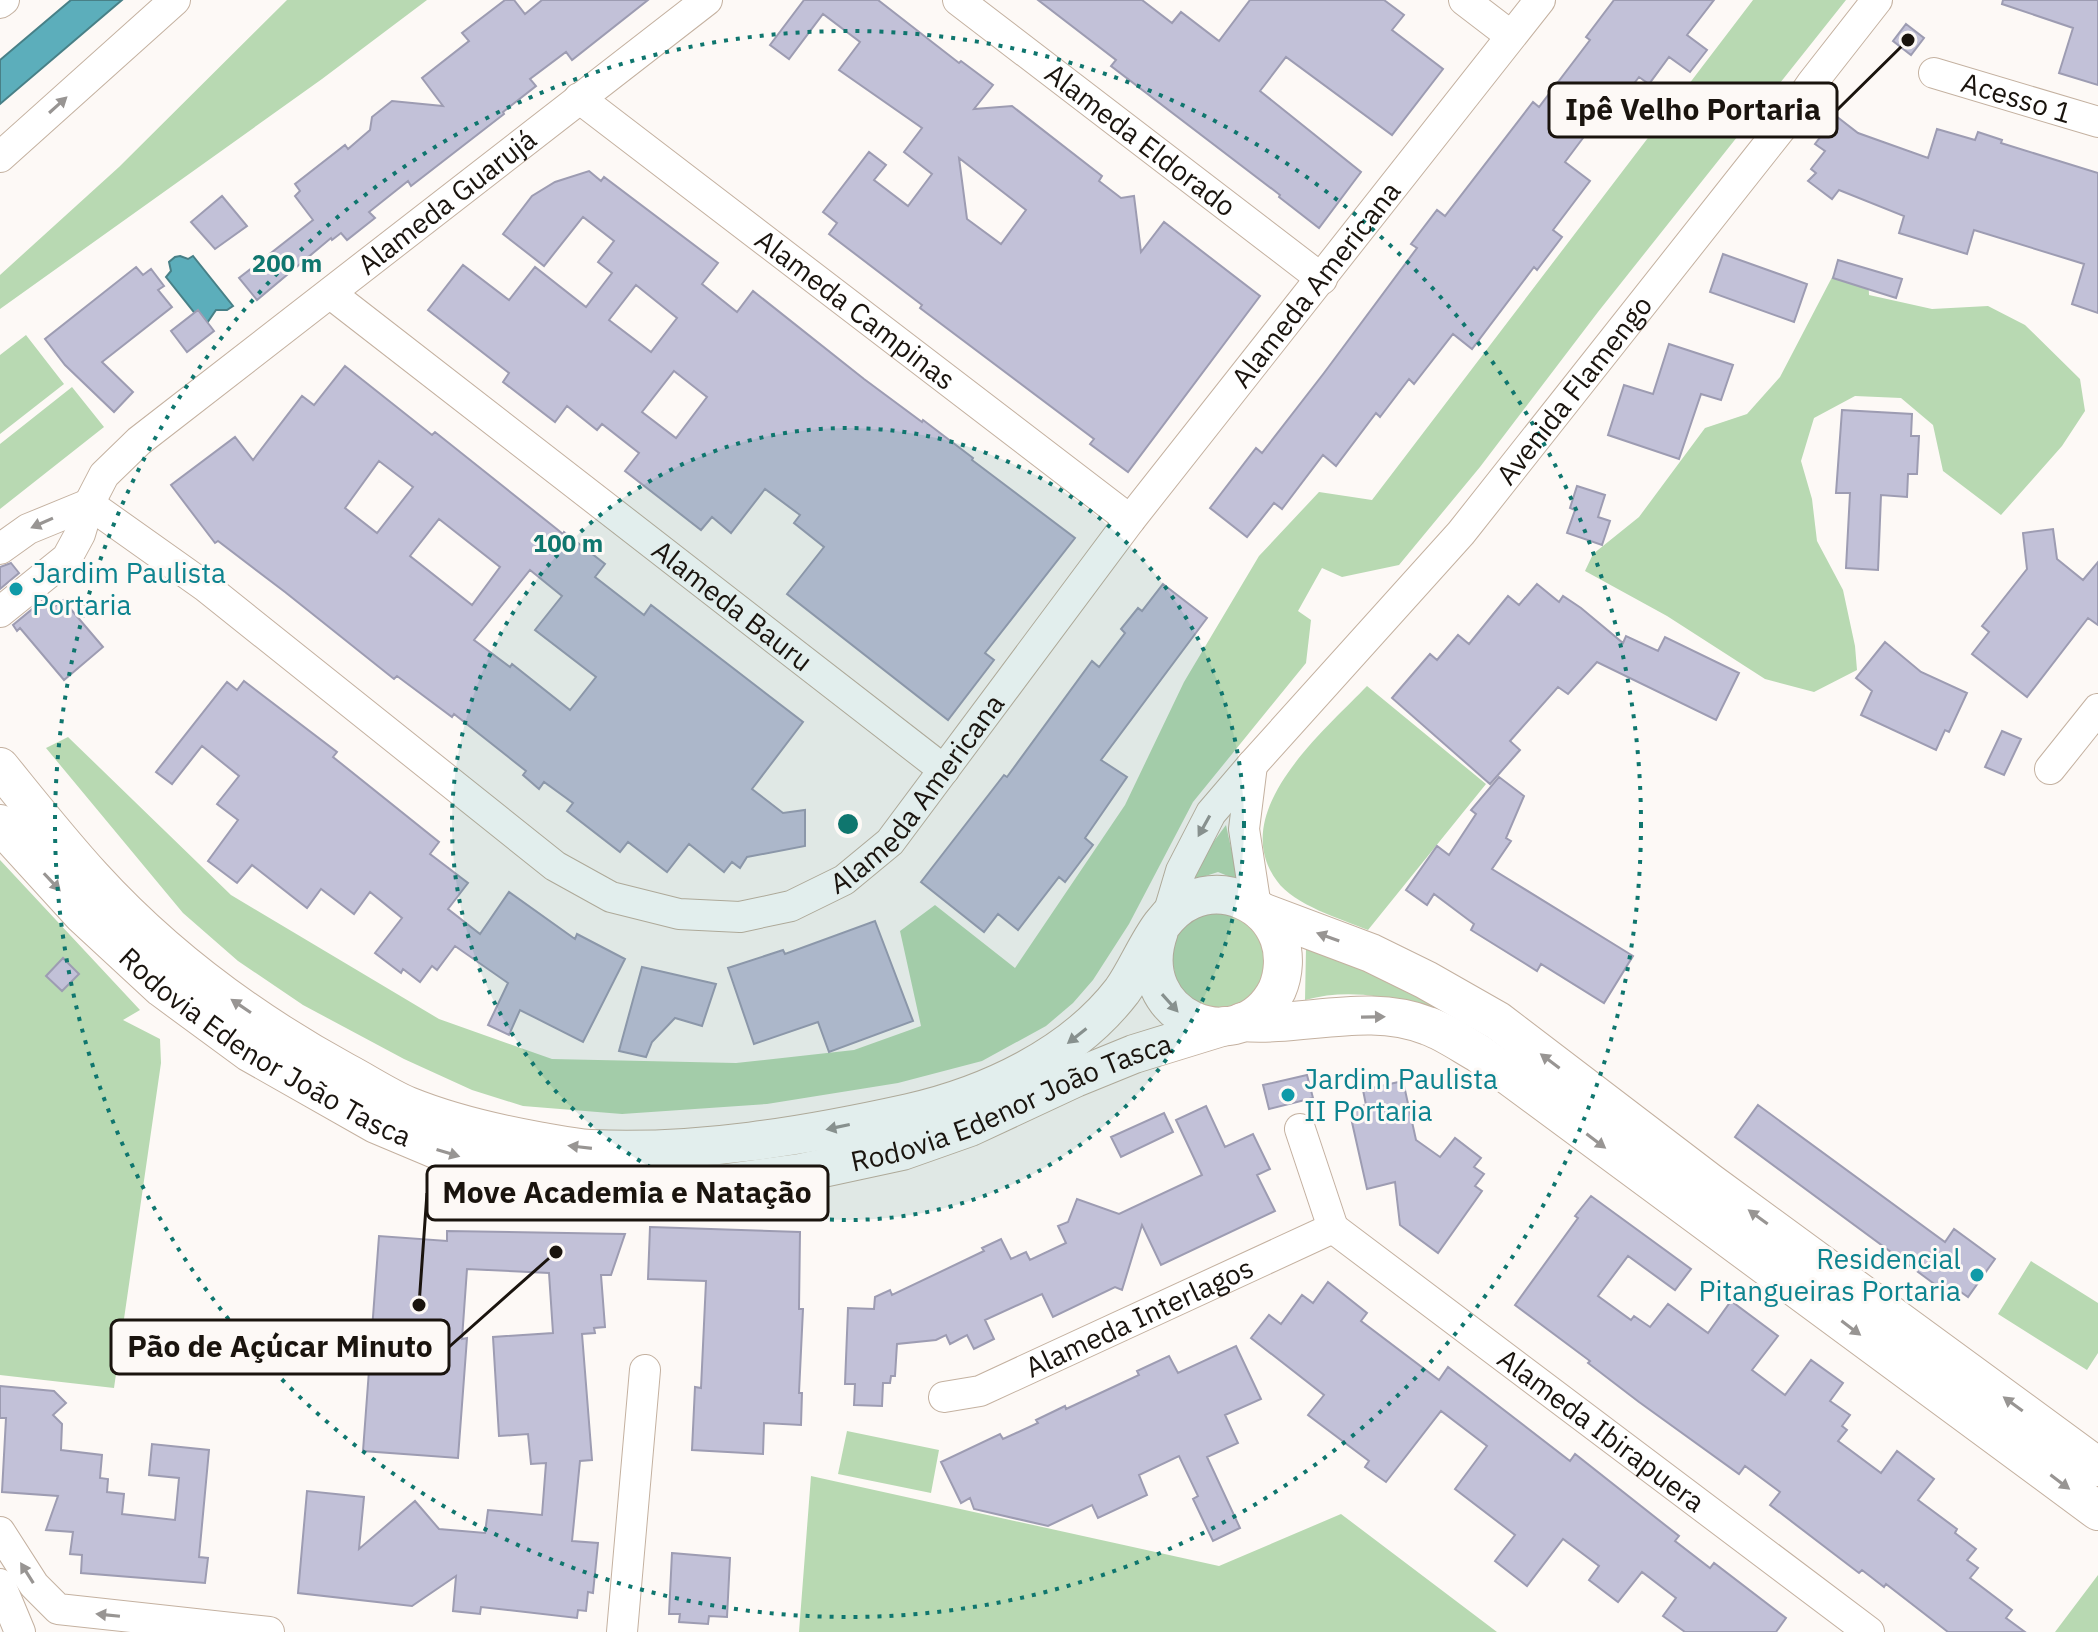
<svg xmlns="http://www.w3.org/2000/svg" width="2098" height="1632" viewBox="0 0 2098 1632" font-family="'IBM Plex Sans',sans-serif">
	<style>
		.green { fill: #b8d9b2 }
		.water { fill: #5caebb; stroke: #488087; stroke-width: 2 }
		.building { fill: #c2c1d8; stroke: #9d9cb2; stroke-width: 2; fill-rule: evenodd }
		.lines { fill: none; stroke-linecap: round; stroke-linejoin: round }
		.minor-casing { stroke: #c4b1a0; stroke-width: 32 }
		.major-casing { stroke: #c4b1a0; stroke-width: 40 }
		.minor { stroke: #fff; stroke-width: 30 }
		.major { stroke: #fff; stroke-width: 38 }
		.oneway { fill: #989593 }
		.ring { fill: none; stroke: #0f766e; stroke-width: 4; stroke-dasharray: 4 8 }
		.culture-dot { fill: #0f9aa8; stroke: #fdf9f6; stroke-width: 3 }
		.labels { text-anchor: middle; stroke-width: 6; stroke-linejoin: round; paint-order: stroke }
		.street-label { font-size: 28px; fill: #1a140e; stroke: #fdf9f6 }
		.culture-label { font-size: 28px; fill: #0d838f; stroke: #fdf9f6; text-anchor: start }
		.centre { fill: #0f766e; stroke: #fdf9f6; stroke-width: 4 }
		.ring-label { font-size: 24px; text-anchor: middle; font-weight: bold; fill: #0f766e; stroke: #fdf9f6; stroke-width: 6; stroke-linejoin: round; paint-order: stroke }
		.leader { fill: none; stroke: #1a140e; stroke-width: 3 }
		.callout-dot { fill: #1a140e; stroke: #fdf9f6; stroke-width: 3 }
		.callout { fill: #fdf9f6; stroke: #1a140e; stroke-width: 3 }
		.callout-label { font-size: 30px; text-anchor: middle; font-weight: bold; fill: #1a140e }
	</style>
	<rect width="100%" height="100%" fill="#fdf9f6"/>
	<path class="green" d="M287,0H427L322,79L0,309V275L119,167Z
		M1753,0H1846L1598,312L1480,467L1399,565L1342,577L1322,568L1298,611L1311,620L1306,663L1193,802L1129,924L1093,980L1073,1003L1046,1026L982,1061L898,1083L767,1104L622,1114L523,1106L472,1090L404,1059L303,1005L238,961L183,913L46,748L68,737L231,895L439,1019L552,1059L736,1063L854,1050L921,1026L900,931L935,905L1015,968L1125,805L1184,682L1259,556L1319,492L1372,500Z
		M1841,260L1868,273L1869,295L1932,309L1988,306L2025,325L2080,379L2085,411L2062,446L2001,515L1943,471L1933,425L1901,398L1855,396L1814,418L1801,461L1812,499L1817,541L1843,590L1855,646L1857,670L1814,692L1765,679L1667,616L1585,571L1593,554L1639,517L1705,428L1747,414L1780,377Z
		M26,335L64,384L0,434V355Z
		M72,387L104,427L0,509V444Z
		M1367,686L1486,784L1368,930C1341,919 1294,905 1277,881C1226,812 1324,731 1367,686Z
		M1226,825L1238,880L1218,872L1193,880L1212,844Z
		M0,860L140,1010L123,1020L160,1039L161,1063L114,1388L0,1375Z
		M1200,911L1244,915L1270,952L1258,996L1215,1013L1179,995L1169,942Z
		M1306,948L1352,964L1473,1020C1417,1005 1363,984 1305,1000Z
		M2031,1261L2098,1303V1353L2087,1370L1998,1314Z
		M847,1431L939,1450L931,1493L838,1474Z
		M811,1476L1219,1566L1341,1514L1497,1632H799Z
		M2098,1575V1632H2055Z"/>
	<path class="water" d="M71,0H122L0,104V60Z
		M180,256L188,259L193,256L233,306L227,310H216L205,326L166,277L171,271L169,262L175,257Z"/>
	<path class="building" d="M505,0H514L525,14L542,0H648L572,60L566,52L530,79L536,86L503,112L504,114L411,186L408,181L369,212L375,218L347,240L341,233L332,240L331,238L257,300L239,278L313,220L295,196L300,191L295,184L345,145L348,149L370,130L372,117L392,101L443,106L422,78L469,41L462,33Z
		M804,0H878L959,63L961,61L993,85L974,109L1012,106L1102,176L1099,181L1121,198L1134,196L1141,252L1164,222L1260,296L1128,472L1090,444L1094,439L920,308L922,305L829,234L837,223L823,212L869,152L886,165L874,180L908,206L932,174L904,152L922,128L839,70L860,42L823,14L789,59L770,45ZM959,158L1026,210L1001,244L967,219Z
		M1038,0H1142L1172,23L1181,12L1219,41L1250,0H1384L1404,15L1392,30L1443,69L1392,135L1286,57L1260,91L1361,172L1319,228L1279,197L1280,195L1111,66L1116,60Z
		M1614,0H1714L1687,35L1707,50L1690,72L1669,57L1649,84L1639,77L1595,134L1589,130L1565,162L1590,181L1553,230L1562,237L1537,270L1534,267L1472,349L1453,334L1414,384L1409,379L1380,417L1376,413L1336,466L1323,455L1282,509L1274,503L1247,537L1210,508L1256,448L1262,453L1324,373L1417,248L1411,244L1437,210L1445,216L1533,102L1539,107L1590,40L1586,37Z
		M2003,0H2098V85L2059,73L2073,28L2002,4Z
		M1906,24L1924,38L1911,55L1893,41Z
		M1836,116L1858,133L1928,158L1937,129L1975,140L1978,132L2002,140L2001,143L2098,173V313L2072,304L2084,264L1974,230L1967,254L1899,233L1904,216L1839,190L1832,199L1808,181L1816,173L1811,169L1825,151L1815,144Z
		M589,171L601,181L604,177L718,263L702,284L737,312L753,291L864,379L922,422L923,420L973,458L972,460L1075,538L985,653L994,660L948,720L787,594L824,547L794,523L800,515L765,489L731,533L712,517L701,530L625,471L639,453L602,424L597,430L567,406L555,422L503,382L509,373L428,310L463,265L509,300L535,267L586,307L612,273L598,262L614,241L583,217L544,266L503,234L532,196L555,182ZM636,285L677,318L651,352L609,320ZM674,371L707,397L676,438L642,412Z
		M222,196L247,226L215,249L191,222Z
		M1723,254L1807,284L1794,322L1710,292Z
		M1838,260L1902,279L1896,298L1833,278Z
		M136,267L143,275L151,269L164,286L158,290L172,307L102,362L133,392L114,412L65,365L45,339Z
		M198,310L214,331L187,352L171,331Z
		M1669,344L1733,365L1721,400L1701,394L1679,459L1608,435L1624,385L1653,394Z
		M345,366L432,435L435,432L563,534L564,532L605,564L595,577L644,615L651,605L803,722L752,789L783,813L805,810V846L747,857L740,868L732,862L724,872L689,844L667,872L628,842L620,852L567,811L573,803L544,782L539,789L523,775L526,771L454,714L452,717L397,676L394,679L285,592L218,541L215,543L171,485L235,437L253,460L302,396L314,405ZM379,461L413,487L377,533L345,508ZM439,519L500,567L472,605L410,556ZM530,570L562,596L535,630L596,677L570,710L512,664L510,667L474,640Z
		M1842,410L1912,414L1911,436H1919L1917,474H1908L1907,497L1881,495L1878,570L1846,568L1850,493H1836Z
		M1577,486L1605,495L1598,517L1610,521L1602,545L1567,533L1575,510L1570,508Z
		M2053,529L2057,559L2083,580L2098,562V625L2088,618L2027,697L1972,654L1989,632L1982,626L2027,569L2023,533Z
		M11,563L19,573L0,589V567Z
		M1163,584L1207,618L1101,760L1127,777L1085,838L1093,845L1065,882L1059,877L1018,930L998,914L984,932L921,882L1004,775L1007,777L1092,661L1099,667L1125,633L1121,629L1138,608L1142,611Z
		M1537,584L1559,602L1563,596L1581,608L1623,643L1626,636L1658,651L1665,637L1739,673L1716,720L1597,662L1568,694L1558,687L1510,741L1520,750L1490,784L1392,698L1430,654L1437,660L1458,635L1469,644L1508,596L1519,605Z
		M63,600L103,647L64,680L20,628L17,631L13,625L42,601L50,610Z
		M1885,642L1921,672L1967,693L1949,732L1945,730L1936,750L1861,715L1872,691L1856,678Z
		M244,681L337,752L333,757L439,842L430,854L468,883L448,909L480,934L509,892L575,939L577,934L625,959L583,1042L520,1010L509,1035L488,1025L508,983L455,946L437,970L432,966L420,982L403,969L401,973L375,953L402,918L370,892L354,914L321,889L307,908L252,865L237,883L208,861L238,820L217,804L239,776L202,746L172,784L156,772L227,682L237,690Z
		M2002,731L2021,739L2004,775L1985,767Z
		M1499,777L1524,796L1506,838L1511,841L1492,869L1633,956L1604,1003L1541,964L1537,971L1471,930L1474,924L1434,894L1427,905L1406,890L1437,846L1449,855L1476,814L1471,810Z
		M875,921L913,1021L829,1052L818,1022L754,1044L728,968L783,950L785,954Z
		M63,958L79,974L62,991L46,976Z
		M642,967L716,984L702,1026L675,1018L652,1042L646,1057L619,1051Z
		M1307,1075L1313,1098L1269,1109L1263,1085Z
		M1403,1081L1416,1140L1440,1157L1455,1138L1481,1158L1474,1167L1484,1174L1475,1186L1482,1191L1438,1253L1400,1225L1395,1182L1367,1189L1349,1109L1366,1105L1363,1090Z
		M1758,1105L1945,1242L1954,1229L1995,1259L1968,1297L1958,1290L1952,1297L1735,1137Z
		M1206,1106L1225,1147L1253,1134L1270,1169L1257,1175L1275,1211L1161,1265L1142,1225L1122,1290L1115,1287L1053,1317L1042,1294L985,1320L994,1339L974,1349L967,1335L950,1344L946,1335L936,1340L897,1344L895,1376H891L890,1383H883L882,1406L854,1405L855,1384H845L848,1308L874,1309L875,1297L890,1290L892,1295L984,1251L982,1248L1001,1239L1011,1259L1026,1252L1030,1260L1066,1243L1058,1226L1068,1222L1077,1199L1119,1214L1202,1175L1176,1120Z
		M1164,1113L1173,1132L1121,1157L1111,1137Z
		M1591,1196L1691,1269L1675,1290L1628,1256L1598,1296L1631,1320L1634,1316L1650,1327L1668,1304L1708,1333L1731,1301L1778,1336L1752,1370L1785,1395L1811,1360L1843,1383L1830,1401L1850,1415L1842,1426L1847,1430L1838,1441L1881,1473L1897,1451L1934,1479L1918,1500L1957,1529L1955,1533L1976,1549L1967,1560L1978,1568L1970,1578L2012,1610L2006,1618L2025,1632H1948L1886,1584L1884,1587L1862,1570L1859,1573L1770,1505L1780,1492L1745,1466L1739,1474L1639,1402L1588,1363L1590,1361L1515,1305L1578,1218L1575,1216Z
		M650,1227L800,1232L799,1309H803L799,1393H802L801,1425L764,1423L763,1454L692,1450L695,1387L701,1388L706,1281L648,1279Z
		M447,1231L625,1234L611,1275H601L605,1327L594,1328L595,1333L582,1334L592,1460L580,1461L572,1541L598,1543L593,1593L588,1592L586,1611L578,1610L577,1618L481,1607L480,1614L453,1611L456,1576L412,1606L298,1593L307,1491L364,1497L359,1549L415,1501L439,1529L485,1533L488,1510L542,1515L546,1463L531,1464L528,1434L499,1436L493,1337L553,1333L549,1273L467,1269L462,1339L467,1338L458,1458L363,1451L379,1236L447,1241Z
		M1328,1282L1367,1313L1361,1321L1439,1380L1448,1367L1570,1461L1575,1454L1679,1536L1675,1541L1710,1568L1714,1563L1786,1618L1776,1632H1685L1663,1616L1676,1598L1642,1572L1618,1602L1589,1580L1599,1566L1563,1539L1527,1586L1495,1561L1515,1535L1455,1489L1487,1446L1441,1411L1386,1482L1365,1467L1369,1461L1308,1415L1324,1395L1251,1338L1269,1315L1281,1324L1302,1295L1313,1303Z
		M1236,1346L1261,1399L1225,1415L1238,1443L1207,1457L1240,1528L1213,1541L1193,1499L1198,1496L1179,1456L1139,1475L1147,1495L1098,1518L1092,1505L1048,1526L974,1509L970,1498L961,1503L941,1462L1000,1434L1003,1439L1038,1423L1036,1420L1065,1406L1066,1409L1139,1375L1137,1371L1169,1356L1178,1373Z
		M0,1386L54,1391L66,1403L53,1415L62,1424L61,1450L102,1455L100,1478L108,1479L107,1492L124,1494L122,1514L175,1520L179,1478L149,1475L152,1444L209,1450L199,1557L208,1558L205,1583L81,1573L82,1555L70,1554L73,1532L46,1530L58,1496L2,1492L6,1418H0Z
		M672,1553L730,1558L727,1617L709,1616L708,1624L679,1622L680,1614H669Z"/>
	<g class="lines">
		<g class="minor-casing">
			<g id="minor">
				<path id="s1" d="M958,0L1322,279"/>
				<path d="M1464,0L1511,36"/>
				<path d="M0,3L4,0"/>
				<path id="s2" d="M1934,73L2098,122"/>
				<path id="s3" d="M579,98L1130,520"/>
				<path d="M0,157L175,0"/>
				<path id="s4" d="M331,294L944,770"/>
				<path id="s5" d="M89,504L206,587L555,866L611,897L679,914L740,917L791,906L844,880L890,842L1130,520L1540,0"/>
				<path d="M0,549L28,529L89,504"/>
				<path id="s6" d="M0,612L67,558L80,534L89,504L104,475L139,441L707,0"/>
				<path d="M1252,765L1244,829L1256,907"/>
				<path d="M2050,769L2098,709"/>
				<path id="s7" d="M1167,918L1181,871L1211,813L1252,765L1461,533L1782,127L1812,83L1877,0"/>
				<path d="M1300,1129L1333,1228"/>
				<path id="s8" d="M1333,1228L1869,1632"/>
				<path id="s9" d="M944,1397L980,1391L1333,1228"/>
				<path d="M0,1532L34,1585L58,1609L269,1632"/>
				<path d="M0,1584L20,1632"/>
				<path d="M622,1632L645,1370"/>
			</g>
		</g>
		<g class="major-casing">
			<g id="major">
				<path d="M0,767C30,804 60,842 92,877C164,956 252,1021 345,1072C366,1083 387,1097 408,1106C450,1123 493,1133 537,1141C555,1144 573,1148 590,1149C697,1154 805,1136 909,1113C988,1095 1072,1056 1122,991C1143,962 1156,915 1191,900C1225,885 1266,903 1279,938C1285,954 1284,974 1277,990C1240,1063 1128,1018 1159,931"/>
				<path id="s10" d="M0,824L82,914L162,988L249,1052L376,1124L445,1153L543,1177L653,1185L727,1183L800,1173L902,1151L970,1127L1075,1078L1134,1054L1225,1026"/>
				<path d="M1262,912L1371,953L1426,980L1498,1021L1709,1182L2098,1467"/>
				<path d="M1242,1022C1303,1027 1369,1002 1428,1026C1445,1032 1462,1044 1478,1053L2098,1511"/>
			</g>
		</g>
		<use href="#minor" class="minor"/>
		<use href="#major" class="major"/>
	</g>
	<defs><path id="oneway-solid" d="M-6-.8H1V-3.2L6.5 0L1 3.2V.8H-6Z" transform="scale(2)"/></defs>
	<g class="oneway">
		<use href="#oneway-solid" transform="translate(58 105) rotate(-42)"/>
		<use href="#oneway-solid" transform="translate(42 523) rotate(156)"/>
		<use href="#oneway-solid" transform="translate(1204 826) rotate(119)"/>
		<use href="#oneway-solid" transform="translate(52 882) rotate(47)"/>
		<use href="#oneway-solid" transform="translate(1328 937) rotate(-160)"/>
		<use href="#oneway-solid" transform="translate(1170 1003) rotate(48)"/>
		<use href="#oneway-solid" transform="translate(241 1006) rotate(-146)"/>
		<use href="#oneway-solid" transform="translate(1373 1017) rotate(-1)"/>
		<use href="#oneway-solid" transform="translate(1077 1036) rotate(142)"/>
		<use href="#oneway-solid" transform="translate(1550 1061) rotate(-143)"/>
		<use href="#oneway-solid" transform="translate(838 1127) rotate(168)"/>
		<use href="#oneway-solid" transform="translate(1596 1141) rotate(37)"/>
		<use href="#oneway-solid" transform="translate(580 1147) rotate(-173)"/>
		<use href="#oneway-solid" transform="translate(448 1153) rotate(17)"/>
		<use href="#oneway-solid" transform="translate(1758 1217) rotate(-144)"/>
		<use href="#oneway-solid" transform="translate(1851 1328) rotate(37)"/>
		<use href="#oneway-solid" transform="translate(2013 1404) rotate(-144)"/>
		<use href="#oneway-solid" transform="translate(2060 1482) rotate(37)"/>
		<use href="#oneway-solid" transform="translate(27 1573) rotate(-122)"/>
		<use href="#oneway-solid" transform="translate(108 1615) rotate(-174)"/>
	</g>
	<circle cx="848" cy="824" r="396" fill="#0f766e" fill-opacity=".12"/>
	<g class="ring">
		<circle cx="848" cy="824" r="396"/>
		<circle cx="848" cy="824" r="793"/>
	</g>
	<g class="culture-dot">
		<circle cx="16" cy="589" r="8"/>
		<circle cx="1288" cy="1095" r="8"/>
		<circle cx="1977" cy="1275" r="8"/>
	</g>
	<g class="labels">
		<g class="street-label">
			<text dy="10" stroke="none"><textPath href="#s2" startOffset="86">Acesso 1</textPath></text>
			<text dy="10" stroke="none"><textPath href="#s1" startOffset="230">Alameda Eldorado</textPath></text>
			<text dy="10" stroke="none"><textPath href="#s6" startOffset="616">Alameda Guarujá</textPath></text>
			<text dy="10" stroke="none"><textPath href="#s5" startOffset="1658">Alameda Americana</textPath></text>
			<text dy="10" stroke="none"><textPath href="#s3" startOffset="348">Alameda Campinas</textPath></text>
			<text dy="10" stroke="none"><textPath href="#s7" startOffset="672">Avenida Flamengo</textPath></text>
			<text dy="10" stroke="none"><textPath href="#s4" startOffset="508">Alameda Bauru</textPath></text>
			<text dy="10" stroke="none"><textPath href="#s5" startOffset="1010">Alameda Americana</textPath></text>
			<text dy="10" stroke="none"><textPath href="#s10" startOffset="350">Rodovia Edenor João Tasca</textPath></text>
			<text dy="10" stroke="none"><textPath href="#s10" startOffset="1142">Rodovia Edenor João Tasca</textPath></text>
			<text dy="10" stroke="none"><textPath href="#s9" startOffset="212">Alameda Interlagos</textPath></text>
			<text dy="10" stroke="none"><textPath href="#s8" startOffset="336">Alameda Ibirapuera</textPath></text>
		</g>
		<g class="culture-label">
			<text x="32" y="583">Jardim Paulista<tspan x="32" dy="32">Portaria</tspan></text>
			<text x="1304" y="1089">Jardim Paulista<tspan x="1304" dy="32">II Portaria</tspan></text>
			<text x="1961" y="1269" text-anchor="end">Residencial<tspan x="1961" dy="32">Pitangueiras Portaria</tspan></text>
		</g>
	</g>
	<circle cx="848" cy="824" r="12" class="centre"/>
	<g class="ring-label">
		<text x="287" y="272">200 m</text>
		<text x="568" y="552">100 m</text>
	</g>
	<path class="leader" d="M1908 40L1837 110M419 1305L427 1193M556 1252L449 1347"/>
	<g class="callout-dot">
		<circle cx="1908" cy="40" r="8"/>
		<circle cx="419" cy="1305" r="8"/>
		<circle cx="556" cy="1252" r="8"/>
	</g>
	<g class="callout">
		<rect x="1549" y="83" width="288" height="54" rx="8"/>
		<rect x="427" y="1166" width="401" height="54" rx="8"/>
		<rect x="111" y="1320" width="338" height="54" rx="8"/>
	</g>
	<g class="callout-label">
		<text x="1693" y="120">Ipê Velho Portaria</text>
		<text x="627" y="1203">Move Academia e Natação</text>
		<text x="280" y="1357">Pão de Açúcar Minuto</text>
	</g>
</svg>
